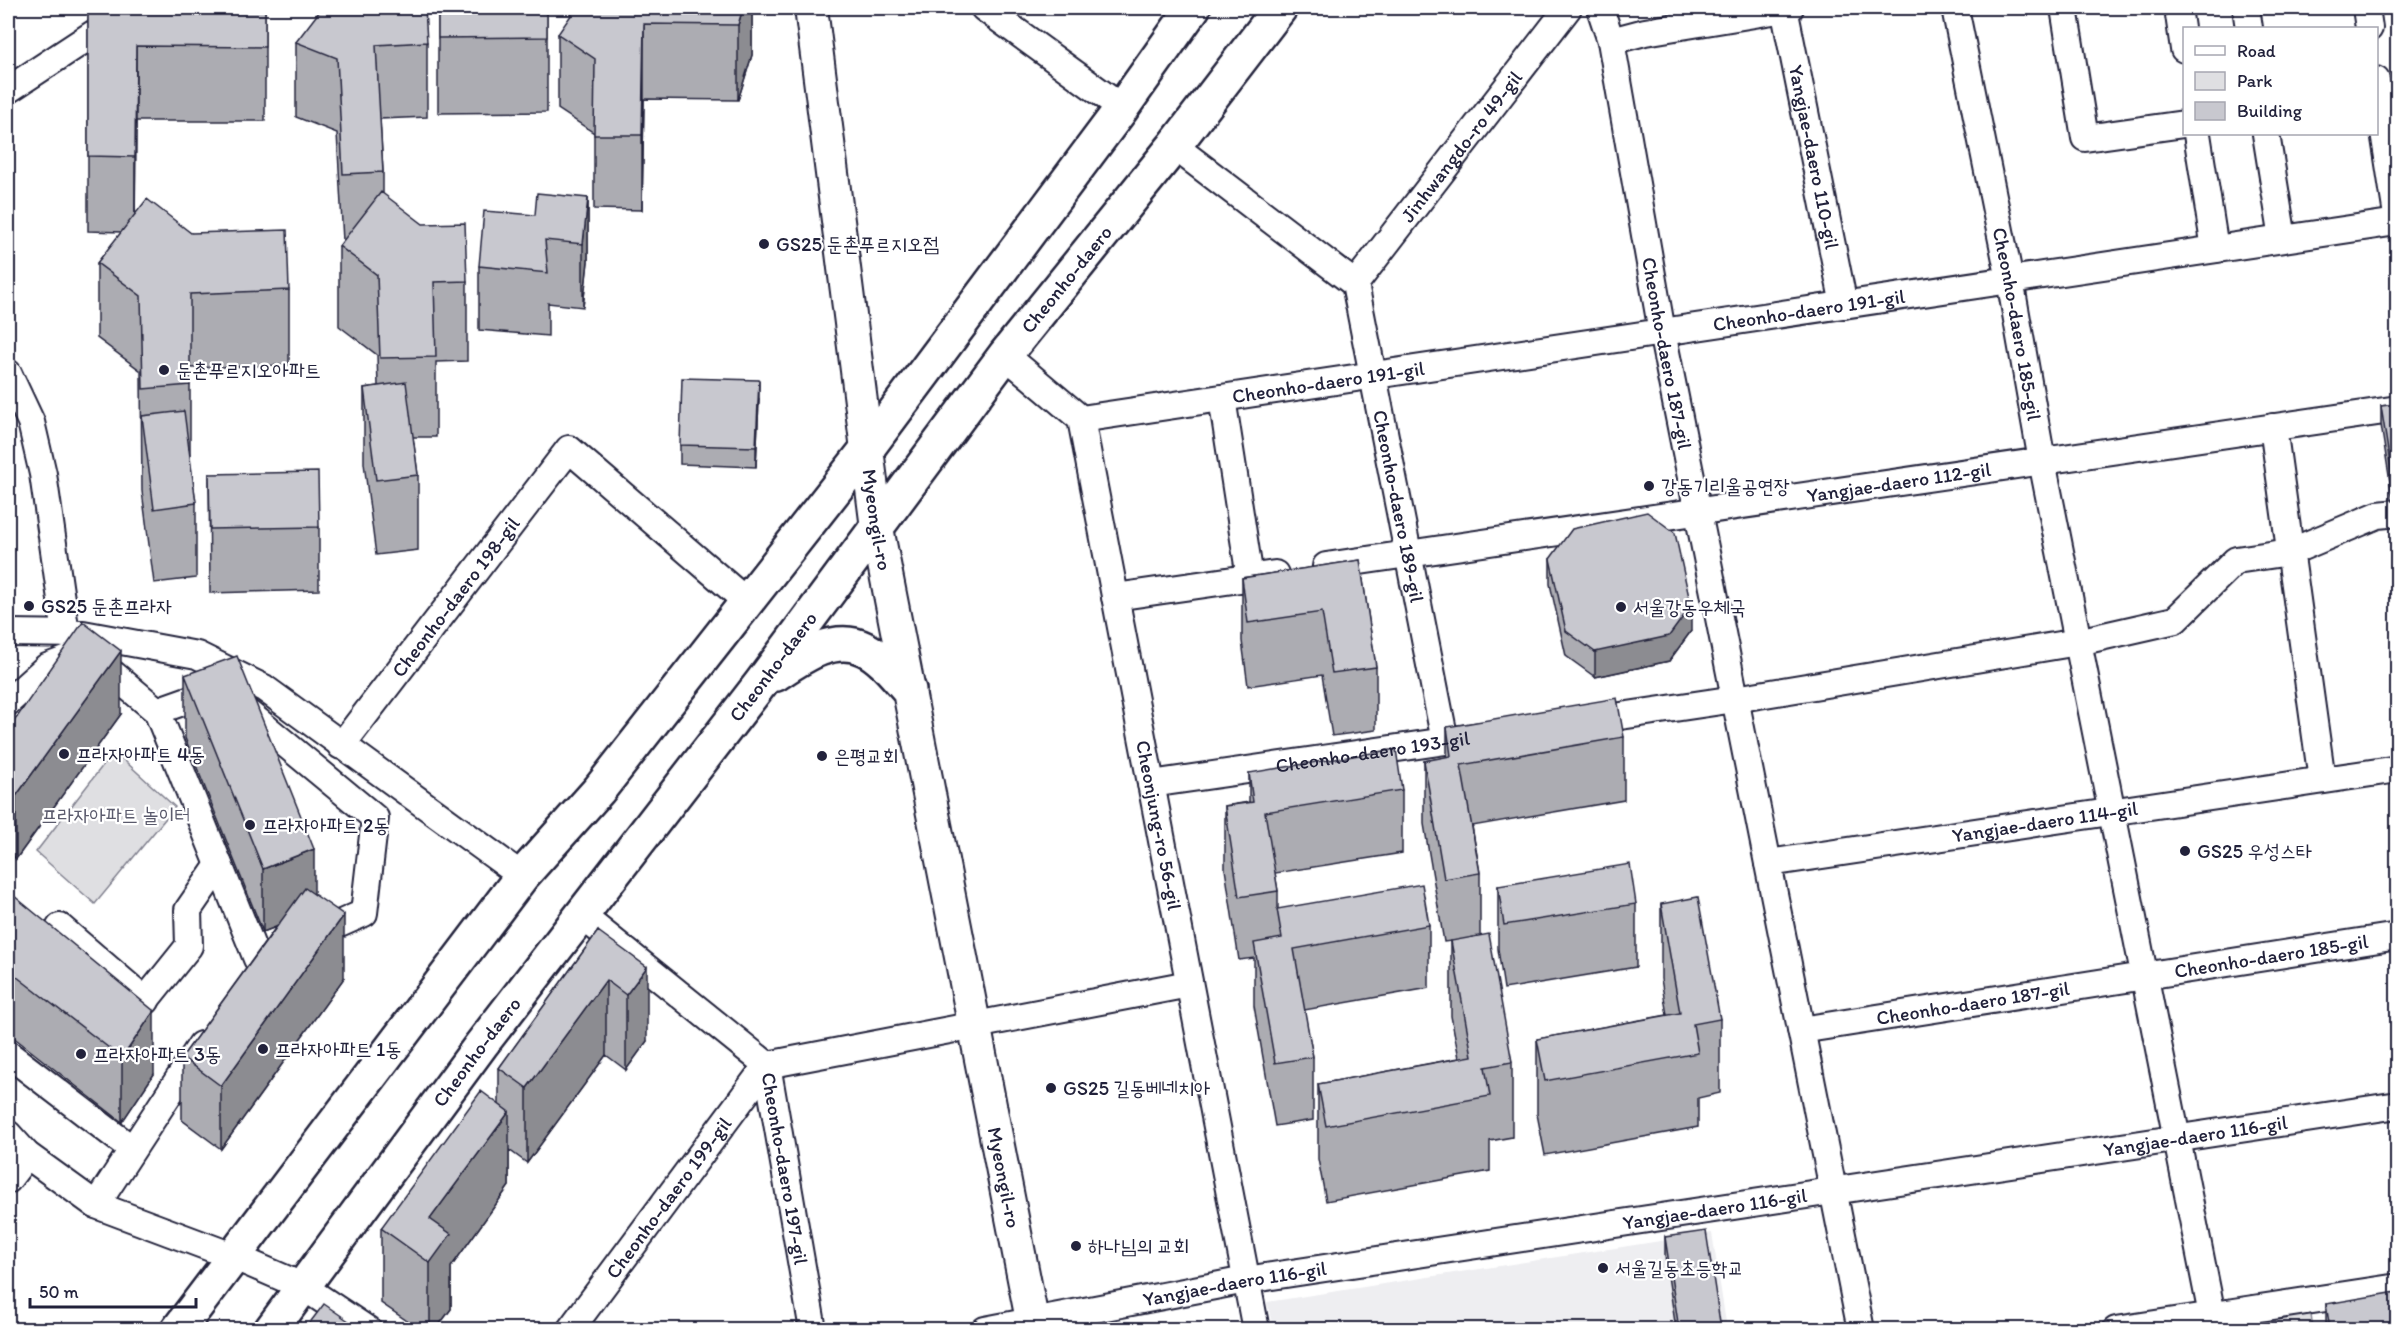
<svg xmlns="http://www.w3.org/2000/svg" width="2405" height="1337" viewBox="0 0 2405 1337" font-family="Itim,'Poor Story',sans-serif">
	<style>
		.built { fill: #eeeef1 }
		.green { fill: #dfdfe2; stroke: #80808e; stroke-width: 1.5 }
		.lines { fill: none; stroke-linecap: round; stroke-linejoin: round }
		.minor-casing { stroke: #22223b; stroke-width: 30 }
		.tertiary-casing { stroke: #22223b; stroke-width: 36 }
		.primary-casing { stroke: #22223b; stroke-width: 38 }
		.minor { stroke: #fff; stroke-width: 26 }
		.tertiary { stroke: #fff; stroke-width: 32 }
		.primary { stroke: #fff; stroke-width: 33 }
		.wall { fill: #acacb2; stroke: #22223b; stroke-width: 1.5 }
		.shaded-wall { fill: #8c8c91; stroke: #22223b; stroke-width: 1.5 }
		.building { fill: #c8c8cf; stroke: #22223b; stroke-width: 1.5 }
		.poi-dot { fill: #22223b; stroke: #fff; stroke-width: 2 }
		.labels { text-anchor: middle; stroke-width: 4.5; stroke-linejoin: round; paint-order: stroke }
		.street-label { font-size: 20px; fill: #22223b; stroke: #fff }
		.poi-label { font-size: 20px; fill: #22223b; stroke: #fff; text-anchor: start }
		.park-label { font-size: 20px; fill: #5b5b6d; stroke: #fff }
	</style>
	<rect width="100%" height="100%" fill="#fff"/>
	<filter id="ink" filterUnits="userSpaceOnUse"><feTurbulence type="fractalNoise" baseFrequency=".0167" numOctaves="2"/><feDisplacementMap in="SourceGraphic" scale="12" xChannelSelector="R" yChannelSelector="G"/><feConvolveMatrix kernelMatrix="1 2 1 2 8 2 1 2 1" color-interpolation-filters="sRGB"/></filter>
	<g filter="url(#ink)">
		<path class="built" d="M1712,1233L1727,1329H1273L1267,1302Z"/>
		<path class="green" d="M114,751L175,807L95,904L36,852Z
			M2310,1307L2313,1329H2221L2219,1322Z"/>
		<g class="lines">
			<g class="minor-casing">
				<g id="minor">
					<path d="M984,8L1122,108"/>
					<path id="s1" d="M1600,8L1611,41L1662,332L1861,1330"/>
					<path id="s2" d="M1784,8L1844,305"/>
					<path id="s3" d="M1955,8L2010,280L2042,461L2215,1330"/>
					<path d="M2064,8L2085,138L2184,124"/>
					<path d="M2178,8L2184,49"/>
					<path d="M2246,8L2249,28"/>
					<path d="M2366,8L2369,28"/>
					<path d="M1611,41L1645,32L1790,8"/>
					<path d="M2376,80L2398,222"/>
					<path d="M8,90L128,11L176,8"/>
					<path d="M2197,134L2215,249"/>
					<path d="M2266,134L2283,239"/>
					<path id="s4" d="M1174,146L1355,284L1445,741"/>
					<path id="s5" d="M1355,284L1568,8"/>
					<path id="s6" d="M1005,355L1081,419L1256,1330"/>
					<path d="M8,373L31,422L43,474L66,634"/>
					<path d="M1222,398L1250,578"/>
					<path id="s7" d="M1081,419L2397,222"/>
					<path d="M2273,427L2322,780"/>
					<path id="s8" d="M1326,566L2398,409"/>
					<path d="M1115,597L1275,574"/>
					<path d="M8,633L83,634L197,655L264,688L522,876"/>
					<path d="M8,702L47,667L87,652L157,711L257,959"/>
					<path d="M157,711L219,689L375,818L364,913L312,936"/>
					<path d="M1587,721L1735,699L2078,642L2175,620L2236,560L2290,552L2378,515L2398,513"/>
					<path id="s9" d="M341,746L569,449L747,602"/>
					<path id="s10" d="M1151,784L1480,736"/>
					<path id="s11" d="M1768,863L2398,769"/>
					<path id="s12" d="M581,915L767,1065L813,1330"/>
					<path d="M60,927L146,1001"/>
					<path d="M132,1017L189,946L188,910L219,865"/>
					<path id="s13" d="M1801,1030L2398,936"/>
					<path d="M8,1054L132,1149"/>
					<path d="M767,1065L1189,984"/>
					<path d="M8,1134L27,1155L96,1205L235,1257L302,1286L368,1330"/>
					<path d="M8,1180L27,1155"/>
					<path d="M96,1205L201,1045"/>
					<path id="s14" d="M570,1330L767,1065"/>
					<path id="s15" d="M985,1330L1246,1280L2398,1105"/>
					<path d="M2116,1330L2398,1287"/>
				</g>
			</g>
			<g class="tertiary-casing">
				<g id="tertiary">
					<path id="s16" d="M811,8L877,528L1034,1330"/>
				</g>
			</g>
			<g class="primary-casing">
				<g id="primary">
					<path d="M776,674C800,658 834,633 865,649C882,657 896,676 909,690"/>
					<path d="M178,1330L522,876L599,790L867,449L1122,108L1193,8"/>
					<path id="s17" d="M271,1330L481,1045L761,683L1005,355L1174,146L1280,8"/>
				</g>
			</g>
			<use href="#minor" class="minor"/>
			<use href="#tertiary" class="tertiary"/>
			<use href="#primary" class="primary"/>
		</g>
		<path class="wall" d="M88,8H265V121H136L135,215L191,233L289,290V365L190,368V460L196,503V578L154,583L142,491L141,371L97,338V263L122,232L88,231Z
			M438,8H547V112L438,113Z
			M752,8V55L738,100L644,99L642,210L594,209V133L558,109V34Z
			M296,42H427V117L380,119L383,172V194L467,281V361L436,362V437H413L418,475V550L376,555L364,463V388L378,386L377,355L339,326V246L343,241L337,133L296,117Z
			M588,198V261L583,307L548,303V336L479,330V266L535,215Z
			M759,399L756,467L680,464V445Z
			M2397,404V500L2393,501L2381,425V406Z
			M209,474L319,527V590L210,593Z
			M1550,559L1691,631L1669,661L1595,677L1566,656L1550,584Z
			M1360,560L1376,667V730L1332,736L1322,675L1248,686L1242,641V578Z
			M185,675L314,894L344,978L221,1149L182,1120V1057L276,927L263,932L185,738Z
			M121,714L16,859L8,851V730Z
			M1447,727L1624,737V800L1472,826L1480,873V936L1512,1062V1137L1490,1141V1171L1326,1201L1318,1159V1084L1459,1058L1451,1016V941L1444,942L1424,824V761L1447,757Z
			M1249,773L1402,790V853L1275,873L1278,891V909L1429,925V988L1304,1010L1313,1057V1120L1275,1126L1254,1006V958L1239,960L1225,869V806L1249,802Z
			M1498,886L1636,904V967L1504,989L1498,949Z
			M8,891L154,1074L122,1122L8,1033Z
			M1661,904L1720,1019V1093L1698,1098V1127L1545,1155L1537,1114V1039L1667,1015L1661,979Z
			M598,931L647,1041L626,1070L606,1055L527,1163L509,1150V1186L451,1267V1309L436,1329H419L381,1303V1228L499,1105V1068Z
			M1665,1237L1721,1329H1676L1665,1256Z
			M2326,1304L2397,1329H2326Z"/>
		<path class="shaded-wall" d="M743,8H752V55L738,100V25Z
			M644,24V99L642,210V135Z
			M136,46V121L135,232V157Z
			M588,198V261L583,307V244Z
			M759,380V399L756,467V447Z
			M1691,606V631L1669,661L1595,677V652Z
			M121,651V714L16,859V796Z
			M314,849V912L263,932V869Z
			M344,915V978L221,1149V1086Z
			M647,967V1041L626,1070V995Z
			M606,980V1055L527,1163V1088Z
			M154,1011V1074L122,1122V1058Z
			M509,1112V1186L451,1267V1309L436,1329H430V1219Z"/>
		<path class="building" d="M88,8H265V47L136,46L135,157L88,156Z
			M322,8H425L427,42L376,45L383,172L343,174L337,58L296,42Z
			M438,8H547V37L438,38Z
			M576,8H743L738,25L644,24L642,135H594L595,59L558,34Z
			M381,192L423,224L465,223L467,281L434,282L436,357L380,358L377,275L339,246Z
			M537,193L588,198L583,244L545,240L548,273L479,266L484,211L535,215Z
			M147,199L191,233L287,230L289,290L190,294V385L143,389L141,296L97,263Z
			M682,378L759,380L756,447L680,445Z
			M406,382L418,475L376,480L364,388Z
			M2397,404V481L2393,482L2381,406Z
			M184,411L196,503L154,509L142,416Z
			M318,472L319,527L210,529L209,474Z
			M1647,512L1675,533L1691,606L1669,636L1595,652L1566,631L1550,559L1572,529Z
			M1360,560L1376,667L1332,673L1322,612L1248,623L1242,578Z
			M83,622L121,651L16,796L8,788V730Z
			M237,656L314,849L263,869L185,675Z
			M1617,698L1624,737L1461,765L1480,873L1444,879L1424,761L1451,756L1447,727Z
			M1396,749L1402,790L1265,812L1278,891L1239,897L1225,806L1253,802L1249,773Z
			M1630,864L1636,904L1504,925L1498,886Z
			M1422,884L1429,925L1294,949L1313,1057L1275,1063L1254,943L1282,938L1277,909Z
			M305,888L344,915L221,1086L182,1057Z
			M8,891L154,1011L122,1058L8,970Z
			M1698,897L1720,1019L1693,1024L1698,1053L1545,1081L1537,1039L1680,1013L1661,904Z
			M598,931L647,967L626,995L606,980L527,1088L499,1068Z
			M1489,934L1512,1062L1485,1067L1490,1096L1326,1126L1318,1084L1472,1056L1451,941Z
			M481,1091L509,1112L430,1219L451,1234L430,1263L381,1228Z
			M1706,1231L1721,1329H1679L1665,1237Z
			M2397,1292V1329H2330L2326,1304Z
			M324,1304L356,1326L353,1329H305Z"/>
	</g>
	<g class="poi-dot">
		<circle cx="764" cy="244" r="6"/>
		<circle cx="164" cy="370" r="6"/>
		<circle cx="1649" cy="486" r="6"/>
		<circle cx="29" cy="606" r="6"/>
		<circle cx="1621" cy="607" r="6"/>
		<circle cx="64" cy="754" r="6"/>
		<circle cx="822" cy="756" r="6"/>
		<circle cx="250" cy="825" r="6"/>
		<circle cx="2185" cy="851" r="6"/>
		<circle cx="263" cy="1049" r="6"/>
		<circle cx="81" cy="1054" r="6"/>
		<circle cx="1051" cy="1088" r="6"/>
		<circle cx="1076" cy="1246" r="6"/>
		<circle cx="1603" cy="1268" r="6"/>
	</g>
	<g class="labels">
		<g class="street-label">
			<text dy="7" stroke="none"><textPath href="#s5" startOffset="174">Jinhwangdo-ro 49-gil</textPath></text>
			<text dy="7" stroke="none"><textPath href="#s2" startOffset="152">Yangjae-daero 110-gil</textPath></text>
			<text dy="7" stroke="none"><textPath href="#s17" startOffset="1318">Cheonho-daero</textPath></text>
			<text dy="7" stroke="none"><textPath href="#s7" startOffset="736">Cheonho-daero 191-gil</textPath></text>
			<text dy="7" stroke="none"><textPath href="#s3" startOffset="322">Cheonho-daero 185-gil</textPath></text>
			<text dy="7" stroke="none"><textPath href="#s1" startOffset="352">Cheonho-daero 187-gil</textPath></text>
			<text dy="7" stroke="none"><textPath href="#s7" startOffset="250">Cheonho-daero 191-gil</textPath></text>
			<text dy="7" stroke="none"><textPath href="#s8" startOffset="579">Yangjae-daero 112-gil</textPath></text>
			<text dy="7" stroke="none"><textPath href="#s4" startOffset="454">Cheonho-daero 189-gil</textPath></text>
			<text dy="7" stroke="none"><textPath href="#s16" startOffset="516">Myeongil-ro</textPath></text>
			<text dy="7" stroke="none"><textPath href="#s9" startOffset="188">Cheonho-daero 198-gil</textPath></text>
			<text dy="7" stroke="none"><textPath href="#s17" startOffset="832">Cheonho-daero</textPath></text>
			<text dy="7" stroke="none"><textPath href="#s10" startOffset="224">Cheonho-daero 193-gil</textPath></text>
			<text dy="7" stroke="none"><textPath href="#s11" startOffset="280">Yangjae-daero 114-gil</textPath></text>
			<text dy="7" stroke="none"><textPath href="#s6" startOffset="513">Cheonjung-ro 56-gil</textPath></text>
			<text dy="7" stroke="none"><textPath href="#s13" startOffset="476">Cheonho-daero 185-gil</textPath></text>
			<text dy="7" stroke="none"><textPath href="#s13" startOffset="174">Cheonho-daero 187-gil</textPath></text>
			<text dy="7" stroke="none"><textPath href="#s17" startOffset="346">Cheonho-daero</textPath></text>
			<text dy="7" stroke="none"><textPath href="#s15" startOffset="1226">Yangjae-daero 116-gil</textPath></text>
			<text dy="7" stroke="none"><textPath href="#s12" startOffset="344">Cheonho-daero 197-gil</textPath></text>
			<text dy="7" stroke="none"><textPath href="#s16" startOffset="1186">Myeongil-ro</textPath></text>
			<text dy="7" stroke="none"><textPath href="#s14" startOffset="165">Cheonho-daero 199-gil</textPath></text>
			<text dy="7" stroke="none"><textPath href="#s15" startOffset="740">Yangjae-daero 116-gil</textPath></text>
			<text dy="7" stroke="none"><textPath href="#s15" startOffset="254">Yangjae-daero 116-gil</textPath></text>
		</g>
		<g class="poi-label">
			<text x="776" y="251">GS25 둔촌푸르지오점</text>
			<text x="176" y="377">둔촌푸르지오아파트</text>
			<text x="1661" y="493">강동기리울공연장</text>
			<text x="41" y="613">GS25 둔촌프라자</text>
			<text x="1633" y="614">서울강동우체국</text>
			<text x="76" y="761">프라자아파트 4동</text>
			<text x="834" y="763">은평교회</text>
			<text x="262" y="832">프라자아파트 2동</text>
			<text x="2197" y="858">GS25 우성스타</text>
			<text x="275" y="1056">프라자아파트 1동</text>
			<text x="93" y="1061">프라자아파트 3동</text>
			<text x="1063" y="1095">GS25 길동베네치아</text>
			<text x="1088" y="1253">하나님의 교회</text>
			<text x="1615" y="1275">서울길동초등학교</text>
		</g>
		<g class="park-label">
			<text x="116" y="822">프라자아파트 놀이터</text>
		</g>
	</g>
	<rect width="2405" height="1337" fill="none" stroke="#fff" stroke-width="30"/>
	<rect x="15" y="15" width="2375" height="1307" fill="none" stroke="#22223b" stroke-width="2" filter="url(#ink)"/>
	<rect x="2183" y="27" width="195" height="108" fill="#ffffff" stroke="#a7a7b1" stroke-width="1.5"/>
	<rect x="2195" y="46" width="30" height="9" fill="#ffffff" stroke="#a7a7b1" stroke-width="1.5"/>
	<text x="2237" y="57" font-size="18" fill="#22223b">Road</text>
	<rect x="2195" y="72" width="30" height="18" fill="#dfdfe2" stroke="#a7a7b1" stroke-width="1.5"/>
	<text x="2237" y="87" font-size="18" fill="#22223b">Park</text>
	<rect x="2195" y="102" width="30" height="18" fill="#c8c8cf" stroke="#a7a7b1" stroke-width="1.5"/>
	<text x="2237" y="117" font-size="18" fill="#22223b">Building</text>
	<path d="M30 1298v9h166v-9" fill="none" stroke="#22223b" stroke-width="3"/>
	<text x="39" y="1298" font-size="18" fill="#22223b" stroke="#ffffff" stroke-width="4.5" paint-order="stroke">50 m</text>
</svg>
